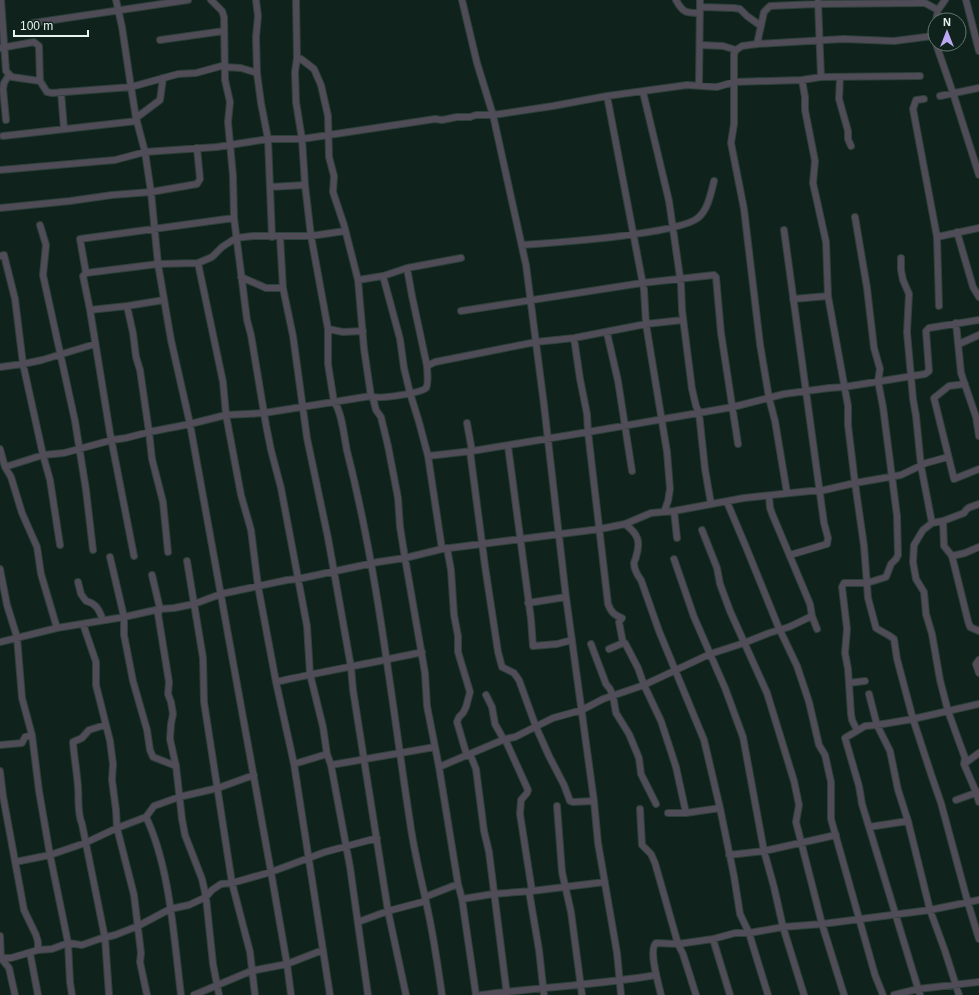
<svg xmlns="http://www.w3.org/2000/svg" width="979" height="995" viewBox="0 0 979 995" font-family="Helvetica,sans-serif">
	<style>
		.lines { fill: none; stroke-linecap: round; stroke-linejoin: round }
		.street-casing { stroke: #2d4039; stroke-width: 8 }
		.street { stroke: #4f4c57; stroke-width: 6 }
	</style>
	<rect width="100%" height="100%" fill="#0f231c"/>
	<g class="lines">
		<g class="street-casing">
			<path id="street" d="M1,0L6,71L12,77L40,81L47,92L52,93L131,87L122,27L116,0
				M211,0L222,11L224,17L225,80L230,102L228,122L233,176L234,218L247,320L251,335L266,425L271,450L281,488L307,626L310,674L323,727L327,754L331,765L350,867L368,995
				M256,0L258,16L256,37L257,73L261,103L268,139L272,237
				M296,0L297,58L295,72L296,102L302,139L305,185L311,236L328,329V364L334,402C342,411 344,437 347,451C378,572 391,698 410,822C414,852 422,882 428,911C434,939 438,967 442,995
				M462,0L477,63L493,115L526,265L544,405L566,597L594,801L598,843L617,953L621,995
				M676,0C683,13 686,13 700,13
				M966,0L979,51
				M818,2L821,77
				M700,7L734,8L740,9L747,16L761,26
				M936,20L938,10L945,0
				M33,23L188,0
				M160,40L224,31
				M757,44L764,12L770,6L818,4L921,3H925L938,10
				M936,44L953,93L979,175
				M700,45L723,46L736,50
				M0,48L34,42L39,46L40,81
				M297,58L301,59L314,69L321,85L328,116L329,157L334,176L333,192L344,225L358,280L364,349L371,396
				M225,67L241,68L257,73
				M840,77L839,99L848,131V139L851,146
				M163,78L160,100L136,118L145,152L151,192L158,264L171,340L190,424L271,872L287,964L291,995
				M802,80L821,77L920,76
				M699,85L700,0
				M61,92L64,129
				M643,92L669,201L681,284L682,310L692,389L696,406L699,413L705,469L711,504
				M607,96L644,290L646,324L667,452L670,489L668,501L664,512
				M940,96L979,88
				M924,99L916,100L913,109L937,237L939,306
				M136,118L131,87L178,74L196,73L225,65
				M6,120L3,89L4,83L9,75
				M3,136L137,121
				M0,170L115,160L145,152L217,147L268,139H302L435,119L442,120L457,117H470L476,115H493L553,106L607,96L687,85L717,87L734,82V54L736,50L742,46L757,44L843,39L894,41L933,36L935,27
				M270,187L305,185
				M0,208L70,201L112,195L151,192L197,184L200,179L197,148
				M855,217L867,288L874,348L880,369L878,381L883,407L897,516L898,555L896,559L891,564L886,577L867,583H844L842,587L847,629L845,653L848,669L851,714L852,720L857,730
				M40,225L46,245L43,275L75,421L86,490L93,550
				M784,230L824,523L828,538L827,544L790,555
				M957,232L973,287L979,297
				M280,237L283,288L293,336L307,438L328,538L351,667L353,690L388,911L406,995
				M937,237L979,228
				M522,245C552,243 682,234 699,217C708,209 711,193 714,181
				M0,256L4,255L15,299L23,364L43,455L50,480L60,545
				M901,258V270L903,280L909,294L907,332L913,399L916,416L921,466L932,523
				M198,263L212,257L222,247L236,238L253,236H311L345,231
				M407,268L412,296L427,366
				M86,273L158,264L198,263L223,382L226,415L241,495L251,530L258,586L276,682L294,764L330,995
				M383,276L400,339L404,368L410,393L419,422L428,456L442,549
				M241,277L266,288H283
				M358,280L383,276L407,268L461,258
				M793,299L828,296
				M127,306L133,333L136,357L140,370L149,432L152,459L163,502L168,552
				M90,310L127,306L164,300
				M461,311L642,283L714,275L716,277L721,333L738,444
				M956,323L961,373L976,417L979,436
				M328,329L343,332L363,331
				M607,333L618,381L632,471
				M959,344L979,335
				M0,367L23,364L42,360L95,344
				M965,384L949,386L934,398L954,479L979,469
				M373,398L376,410L381,417L388,446L398,498L400,527L405,558L425,673L427,706L439,767L458,884L462,899L476,995
				M508,446L531,619L533,646L557,644L572,640
				M0,449L5,467L11,477L22,513L37,547L41,574L57,628
				M470,451L485,566L498,652L502,667L514,673L519,680L536,727L549,756L564,785L570,801L573,802L594,801
				M472,451L588,432L587,414L580,379L574,338
				M428,456L472,451L467,423
				M948,457L926,463L901,475L855,483L864,546L868,598L876,628C882,632 888,634 894,639L897,659L913,719L932,777L941,803L968,903L979,939
				M5,467L43,455L64,453L112,440L126,438L149,432L190,424L226,415L264,413L371,396C377,400 421,393 426,388C429,384 427,371 427,366L435,362L536,342L574,338L646,324L683,320
				M727,502L746,547L778,626L797,666L809,702L819,745L825,755L831,782V819L875,975L883,995
				M979,504C972,507 968,506 964,513L943,521L932,523L923,530L914,545L913,562L916,579L924,592L926,614L932,634L940,680L948,711L965,758L964,764L976,792L979,802
				M674,511L677,538
				M943,521L944,546L952,556L968,621L970,627L979,631
				M625,524C638,534 641,541 636,557C636,559 634,561 634,563C634,569 638,576 641,580L659,631L704,740L720,808L734,876L740,914L749,933L768,995
				M702,530L717,568L720,584L730,611L767,693L794,781L799,805L796,822L822,924L844,995
				M447,548L451,570L454,615L458,636V652L470,692L466,707L463,713L459,717L457,722L467,756
				M134,556L110,433L90,310L83,276L86,273L80,239L234,218
				M952,556L965,553L979,547
				M110,557L124,617V635L133,681L147,730L150,750L153,757L176,766
				M674,559L694,617L725,688L743,737L764,851L774,887L783,927L804,995
				M187,561L203,658L204,702L232,883L250,952L255,995
				M0,569L7,605L17,637L22,698L32,735L39,791L50,855L64,923L68,943L70,982L72,995
				M152,575L160,609L158,614L169,682L168,694L171,702L173,714L171,724L170,739L176,766L182,819L185,835L202,879L206,897L213,964L219,995
				M78,582L81,594L86,601C97,604 99,610 103,620
				M528,603L566,597
				M812,616L817,629
				M83,624L96,662V685L110,741L113,764L112,780L116,810L117,828L134,895L141,953L140,962L147,995
				M0,642L57,628L124,617L160,609L174,608L194,604L221,594L287,580L298,579L378,562L405,558L442,549L600,529L625,524L651,513L674,511L744,498L810,491H820L855,483L848,425V406L828,296L826,242L813,183L815,161L805,110V97L802,80L734,82V124L731,143L744,209L760,344L769,398L775,421L787,493
				M623,643H625L638,668L644,685L661,721L676,767L686,813
				M591,644L606,684L610,689L613,696L616,713L629,734L639,758L641,774L656,804
				M609,649L623,643L619,622L622,618C614,615 611,612 608,604L588,432L733,407L784,394L829,388L844,387L925,374L929,371L926,331L929,328L979,320
				M979,660L976,664L979,673
				M276,682C324,671 373,663 422,652
				M849,683L865,681
				M869,694L877,725L890,751L898,790L908,821L930,910L945,951L959,995
				M486,695L492,707L495,724L504,740
				M105,725L89,730L82,738L73,742C74,757 77,772 78,787C79,799 77,813 82,824L105,938L109,995
				M505,739L528,790L527,793L521,800L520,814L532,891
				M0,745L22,743L25,737L32,735
				M470,754L476,769L484,831L489,852L507,995
				M294,764L327,754
				M964,764L979,753
				M331,765L435,747
				M439,767L505,739L515,737L553,718L582,710L603,699L644,685L710,654L744,643L769,633L789,627L812,616L810,604L773,516L770,508L769,496
				M0,771L3,796L24,910L36,935L38,942V950
				M956,800L978,792
				M557,806L562,872L571,912L582,995
				M640,809L642,845L651,854L655,863L678,944L683,954L696,995
				M668,813H686L720,808
				M146,817C170,867 174,939 181,995
				M869,827L908,821
				M729,855L764,851L836,835
				M15,862L50,855L85,843L117,828L146,817L154,806L179,797L218,788L254,775
				M529,891L539,950L544,995
				M425,897L458,884
				M462,899L493,894L532,891L605,882
				M358,922L388,911L426,901
				M0,936L1,958L9,968L15,995
				M713,939L730,995
				M30,953L38,995
				M0,958H11L38,950L52,949L68,943L82,945L99,939L115,935L138,926L170,909L189,905L206,897L212,890L221,884L232,883L271,872L325,852L377,838
				M194,995L251,971L287,964L323,950
				M481,995C540,987 598,985 656,975
				M661,995C659,985 648,950 656,943L678,944L713,939L735,933H749L783,927L822,924L930,910L979,900
				M894,995L918,989L979,982
				M920,995L862,804L859,786L845,738L865,726L877,725L913,719L979,704"/>
		</g>
		<use href="#street" class="street"/>
	</g>
	<g transform="translate(947 32)"><circle r="19" fill="#0f231c" stroke="#657670"/>
	<path d="M0-3L7 15L0 10L-7 15Z" fill="#bea9f4"/>
	<text y="-6" font-size="11" font-weight="bold" text-anchor="middle" fill="#e7f3ee">N</text>
	</g>
	<path d="M14 30v6h74v-6" fill="none" stroke="#e7f3ee" stroke-width="2"/>
	<text x="20" y="30" font-size="12" fill="#e7f3ee" stroke="#0f231c" stroke-width="3" paint-order="stroke">100 m</text>
</svg>
